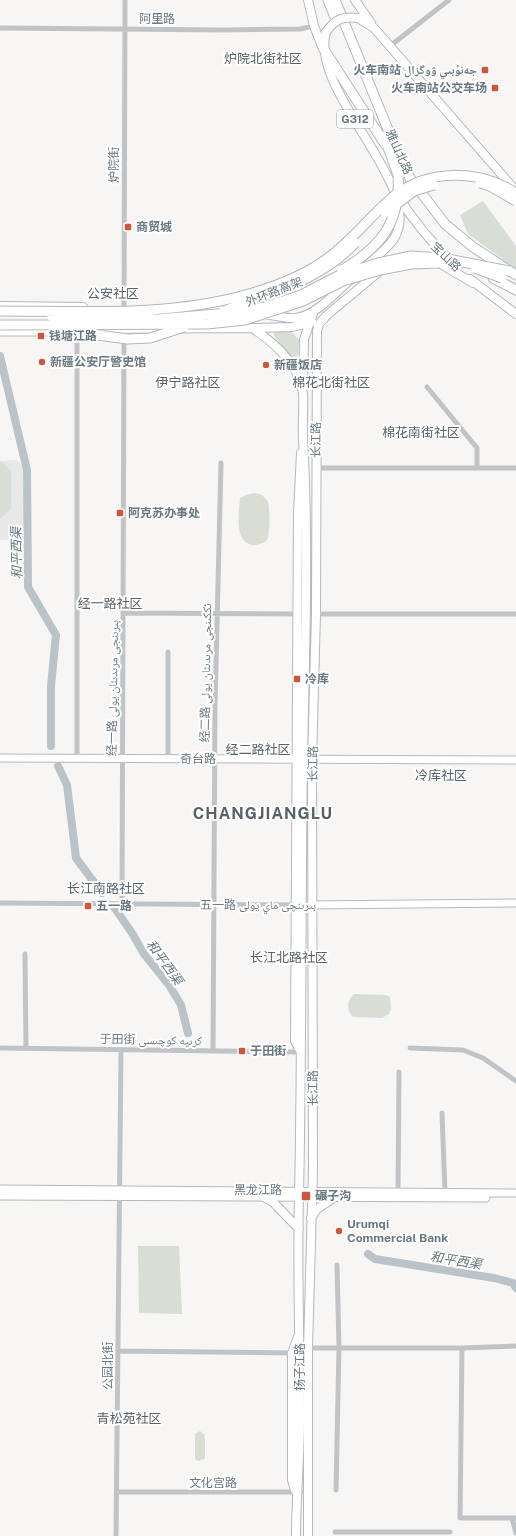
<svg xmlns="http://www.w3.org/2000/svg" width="516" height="1536" viewBox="0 0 516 1536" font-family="'Public Sans','Noto Naskh Arabic','Noto Sans SC',sans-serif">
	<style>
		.built { fill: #e7e8e7 }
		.green { fill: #d8ddd5 }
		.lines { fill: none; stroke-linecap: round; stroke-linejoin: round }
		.river { stroke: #bac4c8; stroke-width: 8 }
		.secondary-casing { stroke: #b3b8bb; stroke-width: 9 }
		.primary-casing { stroke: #b4b8bb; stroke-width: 10 }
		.highway-casing { stroke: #b3b7b9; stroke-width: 11 }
		.street { stroke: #c0c4c7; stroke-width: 5 }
		.secondary { stroke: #fff; stroke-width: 7 }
		.primary { stroke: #fff; stroke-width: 8 }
		.highway { stroke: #fff; stroke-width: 9 }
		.primary-bridge-casing { stroke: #b4b8bb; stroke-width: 10; stroke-linecap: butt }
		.highway-bridge-casing { stroke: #b3b7b9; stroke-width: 11; stroke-linecap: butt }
		.primary-bridge { stroke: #fff; stroke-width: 8 }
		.highway-bridge { stroke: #fff; stroke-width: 9 }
		.poi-dot { fill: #d15639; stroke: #fff; stroke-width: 1.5 }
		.labels { text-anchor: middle; stroke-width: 4; stroke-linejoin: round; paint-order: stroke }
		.shield { fill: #fff; stroke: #96a0a8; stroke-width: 1 }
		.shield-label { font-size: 11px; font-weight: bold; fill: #697882 }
		.street-label { font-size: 12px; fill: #697882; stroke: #fff }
		.poi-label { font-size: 12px; font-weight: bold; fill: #697882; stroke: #fff; text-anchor: start }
		.neighbourhood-label { font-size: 13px; fill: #566168; stroke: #fff }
		.water-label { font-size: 13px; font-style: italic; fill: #64787e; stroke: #fff }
		.district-label { font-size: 16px; font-weight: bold; letter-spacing: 1px; fill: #566168; stroke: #fff }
	</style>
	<rect width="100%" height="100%" fill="#f7f6f4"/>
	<path class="built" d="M16,460L23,466L25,487L23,541L0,540V461Z"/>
	<path class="green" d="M483,201L516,246V269L468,234L460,215Z
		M277,331L292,332L299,340L298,354L295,359L291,357L274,336V333Z
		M0,461L5,464L11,472V508L7,513L0,519Z
		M254,493L262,495C264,497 267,500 268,502C270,507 270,536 267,540C265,543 259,544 256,545C233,546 239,512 240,498L246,495Z
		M354,994L386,995L390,997L391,1009L389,1014L382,1018L353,1017C346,1009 346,1002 354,994Z
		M138,1246H179L182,1314L139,1313Z
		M200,1431L205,1435V1457L204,1459L198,1461L195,1459V1434Z"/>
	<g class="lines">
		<path class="river" d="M0,356L27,470L28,587L56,635L51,686V746
			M58,766L67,785L76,858L102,893
			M114,907L132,933L144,954L169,985L181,1005L188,1033
			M368,1254L375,1259L494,1278L513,1283L516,1288"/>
		<g class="secondary-casing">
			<path id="secondary" d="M0,758L516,760
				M312,905L516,903
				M0,1189L516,1193
				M0,1196L486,1198"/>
		</g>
		<g class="primary-casing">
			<path id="primary" d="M308,0L314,26L323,49
				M355,0L371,23
				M358,18L374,28L516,191
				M326,32C309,92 424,184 395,237C388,249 374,258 365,267
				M399,198C414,221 430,241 450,260
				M434,260L473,283
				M470,279L516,314
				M0,306L83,307
				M191,309L231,310
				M264,314C274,315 286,319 296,318C317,315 336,292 351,279
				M252,328L292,327L312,322
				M99,329L252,328C275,343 300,365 303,394C304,408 302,423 303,437C309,544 305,651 303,758C301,904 302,1051 299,1197C297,1271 300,1345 300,1419C300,1458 296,1497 296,1536
				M303,386L304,339L314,311
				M301,453L298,514L295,1041L301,1052
				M264,1197L273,1202L299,1229
				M311,1218L317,1209L335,1197
				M295,1490L292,1480V1353L298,1337
				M308,1536V1348L313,1170L312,760L316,614L317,331L319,324L326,316L381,270"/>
		</g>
		<g class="highway-casing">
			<path id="highway" d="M328,0L334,15
				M335,0L396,149L410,178L445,224L473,247L516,275
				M325,51L385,144
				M384,136L398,175
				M493,278L516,290
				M0,331H66"/>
		</g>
		<path class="street" d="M0,28L224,30L300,29L314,26
			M390,46L449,0
			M124,313L125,0
			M427,387L477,448V468
			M316,468H516
			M124,613L299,614
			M316,614H516
			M77,758V331
			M168,759V652
			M0,903L312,905
			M122,903L124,337
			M25,954L26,1048
			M0,1048L301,1052
			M410,1048L463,1050L483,1058L516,1081
			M213,1051L215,706L221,463
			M442,1113L445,1193
			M398,1192L399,1072
			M308,1348H462L516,1346
			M462,1348L460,1518H516
			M118,1351L292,1353
			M336,1490L339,1347L337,1265
			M117,1492H308
			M512,1518L516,1533
			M335,1532H450
			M116,1536L121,1050"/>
		<use href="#secondary" class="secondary"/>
		<use href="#primary" class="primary"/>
		<use href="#highway" class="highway"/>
		<g class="primary-bridge-casing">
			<path id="primary-bridge" d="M326,32C335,19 343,16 358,18"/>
		</g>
		<g class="highway-bridge-casing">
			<path id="highway-bridge" d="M480,183L490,186L516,201
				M385,213L414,191L434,185
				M475,268L502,278
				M342,270C381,247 401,222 398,175
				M0,311C82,311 169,317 249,294C277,286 305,275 328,258C353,240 371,215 394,196C429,168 480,170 516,193
				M224,311C270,292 320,281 355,243
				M52,317L158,319L240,312L265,307L301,295L340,275L378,263L411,256L443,258L509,271
				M0,325L207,324L245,320L303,301L343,281L380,270L411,264L440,263
				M66,331L128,339L150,338L184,327"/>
		</g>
		<use href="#primary-bridge" class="primary-bridge"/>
		<use href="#highway-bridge" class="highway-bridge"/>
	</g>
	<g class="poi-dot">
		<rect x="481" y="66" width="8" height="8" rx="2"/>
		<rect x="491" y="84" width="8" height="8" rx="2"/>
		<rect x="124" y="223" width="8" height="8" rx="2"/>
		<rect x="37" y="332" width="8" height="8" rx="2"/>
		<circle cx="42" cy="362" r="4"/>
		<circle cx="266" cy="365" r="4"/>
		<rect x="116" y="509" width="8" height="8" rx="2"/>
		<rect x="293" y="675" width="8" height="8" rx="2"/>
		<rect x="84" y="902" width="8" height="8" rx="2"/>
		<rect x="238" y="1047" width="8" height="8" rx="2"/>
		<rect x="301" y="1191" width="10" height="10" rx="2"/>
		<circle cx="339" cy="1231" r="4"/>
	</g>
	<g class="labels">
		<rect class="shield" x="337" y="110" width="36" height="18" rx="3"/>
		<g class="shield-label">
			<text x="355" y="123">G312</text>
		</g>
		<g class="street-label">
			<text x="157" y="23">阿里路</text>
			<text transform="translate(399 152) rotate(66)" y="4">雅山北路</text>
			<text transform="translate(114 165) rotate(-90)" y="4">炉院街</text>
			<text transform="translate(446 257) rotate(44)" y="4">宝山路</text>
			<text transform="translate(274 292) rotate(-21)" y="4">外环路高架</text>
			<text transform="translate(316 440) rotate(-89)" y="4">长江路</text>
			<text transform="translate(206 673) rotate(-89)" y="4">经二路 ئككىنجى مرىدىئان يولى</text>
			<text transform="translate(113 688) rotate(-89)" y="4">经一路 بىرىنجى مرىدىئان يولى</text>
			<text x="198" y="763">奇台路</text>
			<text transform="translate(313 764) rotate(-89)" y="4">长江路</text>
			<text x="258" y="909">五一路 بىرىنچى ماي يولى</text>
			<text transform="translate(151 1040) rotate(1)" y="4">于田街 كرىيە كوچىسى</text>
			<text transform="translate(313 1088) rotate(-90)" y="4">长江路</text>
			<text x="258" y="1194">黑龙江路</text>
			<text transform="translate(108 1366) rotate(-90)" y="4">公园北街</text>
			<text transform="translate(300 1367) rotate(-90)" y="4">扬子江路</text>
			<text x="213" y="1487">文化宫路</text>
		</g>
		<g class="poi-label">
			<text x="477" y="74" text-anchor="end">火车南站 جەنۇبىي ۋوگزال</text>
			<text x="487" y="92" text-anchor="end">火车南站公交车场</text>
			<text x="136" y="231">商贸城</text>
			<text x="49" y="340">钱塘江路</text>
			<text x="50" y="366">新疆公安厅警史馆</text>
			<text x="274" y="369">新疆饭店</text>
			<text x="128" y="517">阿克苏办事处</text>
			<text x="305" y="683">冷库</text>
			<text x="96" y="910">五一路</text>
			<text x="250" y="1055">于田街</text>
			<text x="315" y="1200">碾子沟</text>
			<text x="347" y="1228">Urumqi<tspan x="347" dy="14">Commercial Bank</tspan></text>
		</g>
		<g class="neighbourhood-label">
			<text x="263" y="63">炉院北街社区</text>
			<text x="113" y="298">公安社区</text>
			<text x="188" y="387">伊宁路社区</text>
			<text x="331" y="387">棉花北街社区</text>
			<text x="421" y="437">棉花南街社区</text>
			<text x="110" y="608">经一路社区</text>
			<text x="258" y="754">经二路社区</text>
			<text x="441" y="780">冷库社区</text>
			<text x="106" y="893">长江南路社区</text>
			<text x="289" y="962">长江北路社区</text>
			<text x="129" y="1423">青松苑社区</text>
		</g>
		<g class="water-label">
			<text transform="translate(16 553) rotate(-91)" y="5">和平西渠</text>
			<text transform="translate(165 962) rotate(54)" y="5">和平西渠</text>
			<text transform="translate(456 1260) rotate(9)" y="5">和平西渠</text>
		</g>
		<g class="district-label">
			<text x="263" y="819">CHANGJIANGLU</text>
		</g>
	</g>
</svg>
